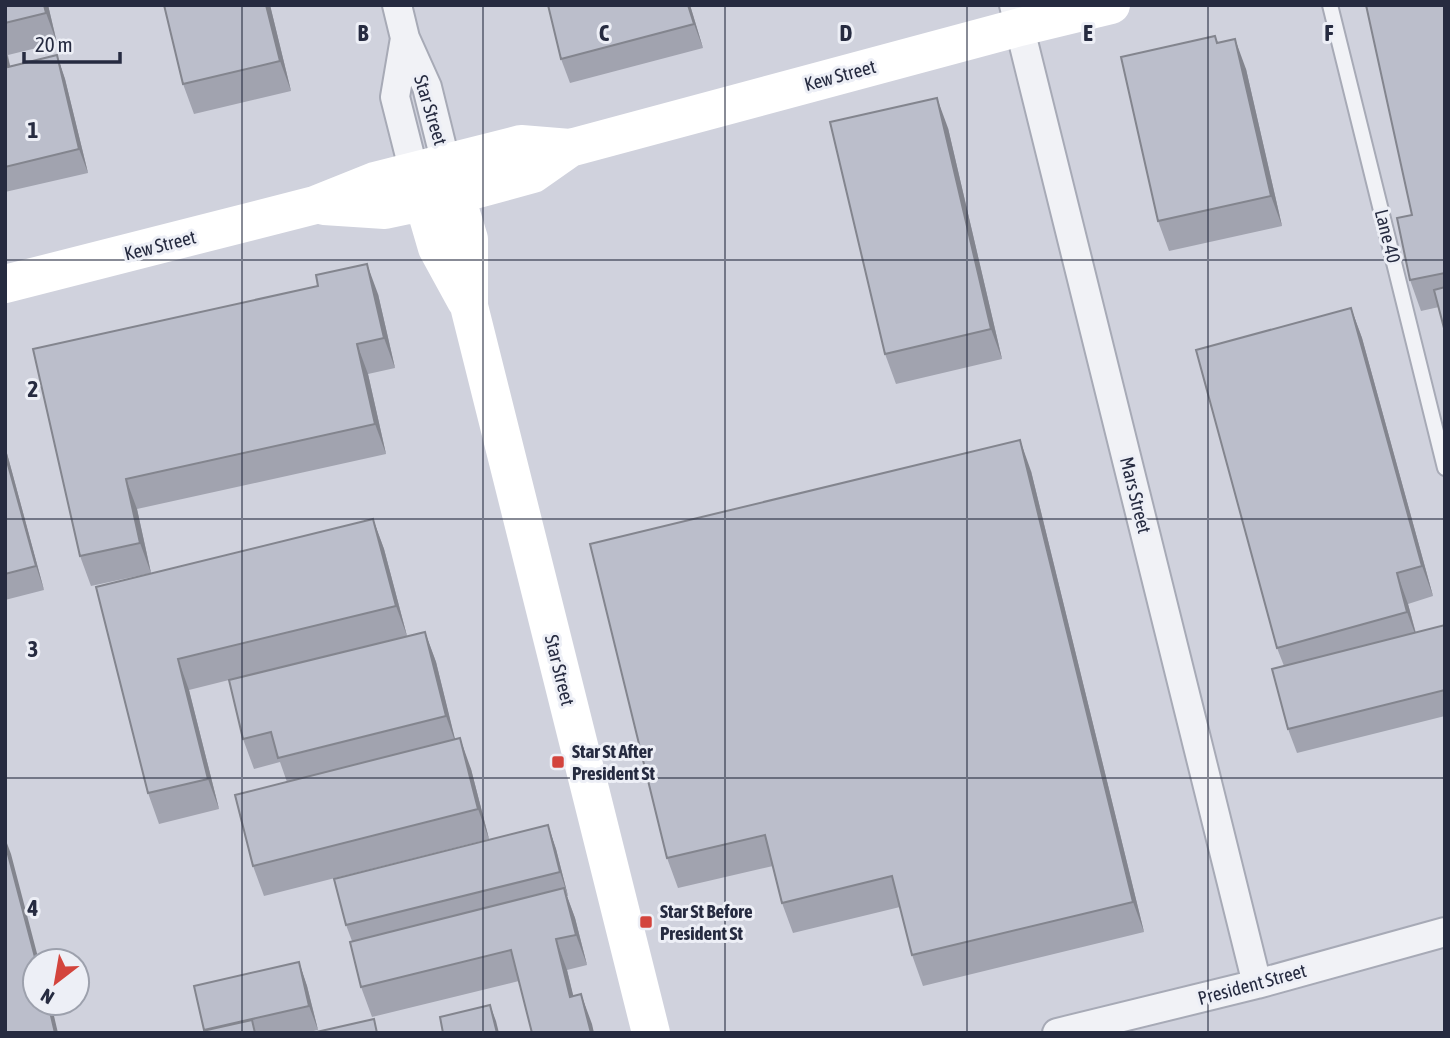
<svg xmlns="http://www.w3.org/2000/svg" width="1450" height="1038" viewBox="0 0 1450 1038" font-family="'Asap Condensed',sans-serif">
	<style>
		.built { fill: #d0d2dd; fill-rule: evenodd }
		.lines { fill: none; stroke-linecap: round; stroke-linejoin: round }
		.lane-casing { stroke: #a7aab6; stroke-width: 18 }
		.street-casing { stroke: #a7aab6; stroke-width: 32 }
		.lane { stroke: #f1f2f6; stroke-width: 14 }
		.street { stroke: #f1f2f6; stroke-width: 28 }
		.secondary { stroke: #fff; stroke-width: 38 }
		.wall { fill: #a1a3af }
		.shaded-wall { fill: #83858e }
		.building { fill: #bbbecb; stroke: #83858e; stroke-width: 2 }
		.grid { fill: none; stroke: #262b40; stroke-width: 2; stroke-opacity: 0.55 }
		.poi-dot { fill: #d3443d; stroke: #edeff6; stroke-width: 2.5 }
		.labels { text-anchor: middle; stroke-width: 6; stroke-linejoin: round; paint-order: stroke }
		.street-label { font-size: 19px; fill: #262b40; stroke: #edeff6 }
		.poi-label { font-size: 19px; font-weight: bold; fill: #262b40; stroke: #edeff6; text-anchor: start }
		.grid-label { font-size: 23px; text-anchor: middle; font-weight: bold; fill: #262b40; stroke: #edeff6; stroke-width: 6; stroke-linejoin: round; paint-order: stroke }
	</style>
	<rect width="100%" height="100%" fill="#dee0e8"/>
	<path class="built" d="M5,5H1445V1033H5ZM35,961H77V1003H35Z"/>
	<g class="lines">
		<g class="lane-casing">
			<path id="lane" d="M1330,5L1445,468"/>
		</g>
		<g class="street-casing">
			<path id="street" d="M397,5L405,38L427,87L446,164
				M1014,5L1257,984
				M405,38L395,97L414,172
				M1057,1033L1257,984L1445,932"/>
		</g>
		<use href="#lane" class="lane"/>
		<use href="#street" class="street"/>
		<path class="secondary" d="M446,164L469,239V306L651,1033
			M416,176L437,248L466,301
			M324,206L385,210L456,195L533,174L570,148
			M5,284L315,205L375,181L521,144L570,148L1020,27L1111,5"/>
	</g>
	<path class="wall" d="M5,5H48L57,43L8,55L10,66L57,55L65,79L88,173L5,192Z
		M164,5H270L291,91L194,114L183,84Z
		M548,5H690L703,48L570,83L561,59Z
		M1445,5V332L1439,307L1421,311L1410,280L1412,215Z
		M1215,36L1218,43L1246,69L1282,226L1169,251L1158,221Z
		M948,128L1002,359L896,384L885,354Z
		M378,294L395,368L368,374L386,454L137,509L151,573L91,586L80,556L33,349Z
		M1351,308L1362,338L1433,596L1408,604L1416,633L1445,625V716L1297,753L1288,729L1284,666L1277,648Z
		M5,446L44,590L5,600Z
		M1031,471L1144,932L923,986L912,955L900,907L793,933L782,903L773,866L678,888L667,858Z
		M373,519L384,549L407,636L249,675L425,632L436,662L455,740L471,769L489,839L264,896L253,866L287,782L280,762L254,769L243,739L229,680L189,690L219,809L159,824L148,793L96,587Z
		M548,825L556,849L568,896H567L575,918L587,965L567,970L573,996L581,994L594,1033H532L519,981L372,1017L361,987L352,941L346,925Z
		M299,962L307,986L318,1030L305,1033H205L194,986Z"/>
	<path class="shaded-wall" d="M44,5H48L57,43L46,13Z
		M266,5H270L291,91L280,61Z
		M688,5H690L703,48L694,24Z
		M1235,39L1246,69L1282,226L1271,196Z
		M5,49L8,58L16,90L8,67L5,57Z
		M57,55L65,79L88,173L79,149Z
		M937,98L948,128L1002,359L991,329Z
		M367,264L378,294L395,368L384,338Z
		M1351,308L1362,338L1433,596L1422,566Z
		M357,344L368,374L386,454L375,424Z
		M1020,440L1031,471L1144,932L1133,902Z
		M5,446L44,590L36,566L5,454Z
		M126,479L137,509L151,573L140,543Z
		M373,519L384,549L407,636L396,606Z
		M1397,573L1408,604L1418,642L1407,612Z
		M425,632L436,662L457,747L446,716Z
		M178,659L189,690L219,809L208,779Z
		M460,738L471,769L489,839L478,809Z
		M548,825L556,849L568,896L560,872Z
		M5,838L11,854L39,961H36L5,843Z
		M564,888L575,918L587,965L576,935Z
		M556,939L567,970L581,1027L570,997Z
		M299,962L307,986L318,1030L309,1006Z
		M581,994L592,1024L594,1033H591Z
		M48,1003H51L58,1033H55Z
		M490,1005L496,1021L499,1033H497Z"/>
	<path class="building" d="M5,5H44L46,13L5,23Z
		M164,5H266L280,61L183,84Z
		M548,5H688L694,24L561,59Z
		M1366,5H1445V273L1410,280L1397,218L1412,215Z
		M1215,36L1217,43L1235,39L1271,196L1158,221L1121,57Z
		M57,55L79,149L5,167V57L8,67Z
		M937,98L991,329L885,354L830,122Z
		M367,264L384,338L357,344L375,424L126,479L140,543L80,556L33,349L318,286L316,275Z
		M1445,287V332L1434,290Z
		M1351,308L1422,566L1397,573L1407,612L1277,648L1196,350Z
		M1020,440L1133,902L912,955L892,876L782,903L765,835L667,858L590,544Z
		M5,454L36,566L5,574Z
		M373,519L396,606L178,659L208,779L148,793L96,587Z
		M1445,625V690L1288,729L1272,669Z
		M425,632L446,716L278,758L271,732L243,739L229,680Z
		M460,738L478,809L253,866L235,795Z
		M548,825L560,872L346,925L334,879Z
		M5,843L36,961H35V1003H48L55,1033H5Z
		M564,888L576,935L556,939L570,997L581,994L591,1033H532L511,950L361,987L350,942Z
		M299,962L309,1006L204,1030L194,986Z
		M490,1005L497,1033H443L440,1017Z
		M374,1019L377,1033H312Z
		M252,1020L255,1033H208L207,1030Z"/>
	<path class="grid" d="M242,5V1033M483,5V1033M725,5V1033M967,5V1033M1208,5V1033M5,260H1445M5,519H1445M5,778H1445"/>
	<g class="poi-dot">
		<rect x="551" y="755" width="14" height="14" rx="3.5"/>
		<rect x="639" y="915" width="14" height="14" rx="3.5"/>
	</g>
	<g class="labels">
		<g class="street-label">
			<text transform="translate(840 75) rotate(-15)" y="7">Kew Street</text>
			<text transform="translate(431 110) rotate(73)" y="7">Star Street</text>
			<text transform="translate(1388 236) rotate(76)" y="7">Lane 40</text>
			<text transform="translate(160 245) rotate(-14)" y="7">Kew Street</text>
			<text transform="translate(1136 495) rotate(76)" y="7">Mars Street</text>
			<text transform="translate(560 670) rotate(76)" y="7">Star Street</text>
			<text transform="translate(1252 984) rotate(-15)" y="7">President Street</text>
		</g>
		<g class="poi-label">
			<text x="572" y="758">Star St After<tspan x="572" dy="22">President St</tspan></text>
			<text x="660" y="918">Star St Before<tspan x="660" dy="22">President St</tspan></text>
		</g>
	</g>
	<g class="grid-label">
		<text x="363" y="41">B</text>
		<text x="604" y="41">C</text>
		<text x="846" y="41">D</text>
		<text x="1088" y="41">E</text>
		<text x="1329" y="41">F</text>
		<text x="33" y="138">1</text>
		<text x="33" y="397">2</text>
		<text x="33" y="657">3</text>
		<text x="33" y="916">4</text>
	</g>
	<rect width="1450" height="1038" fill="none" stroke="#262b40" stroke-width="14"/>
	<g transform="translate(56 982) rotate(211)"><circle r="33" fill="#edeff6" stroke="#9da1ad" stroke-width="2"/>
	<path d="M0-5L12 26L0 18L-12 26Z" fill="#d3443d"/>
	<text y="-10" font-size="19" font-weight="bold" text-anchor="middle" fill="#262b40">N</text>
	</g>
	<path d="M24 52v10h96v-10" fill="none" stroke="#262b40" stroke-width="3.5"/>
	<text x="35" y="52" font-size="21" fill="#262b40" stroke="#edeff6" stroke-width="5" paint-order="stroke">20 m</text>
</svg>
